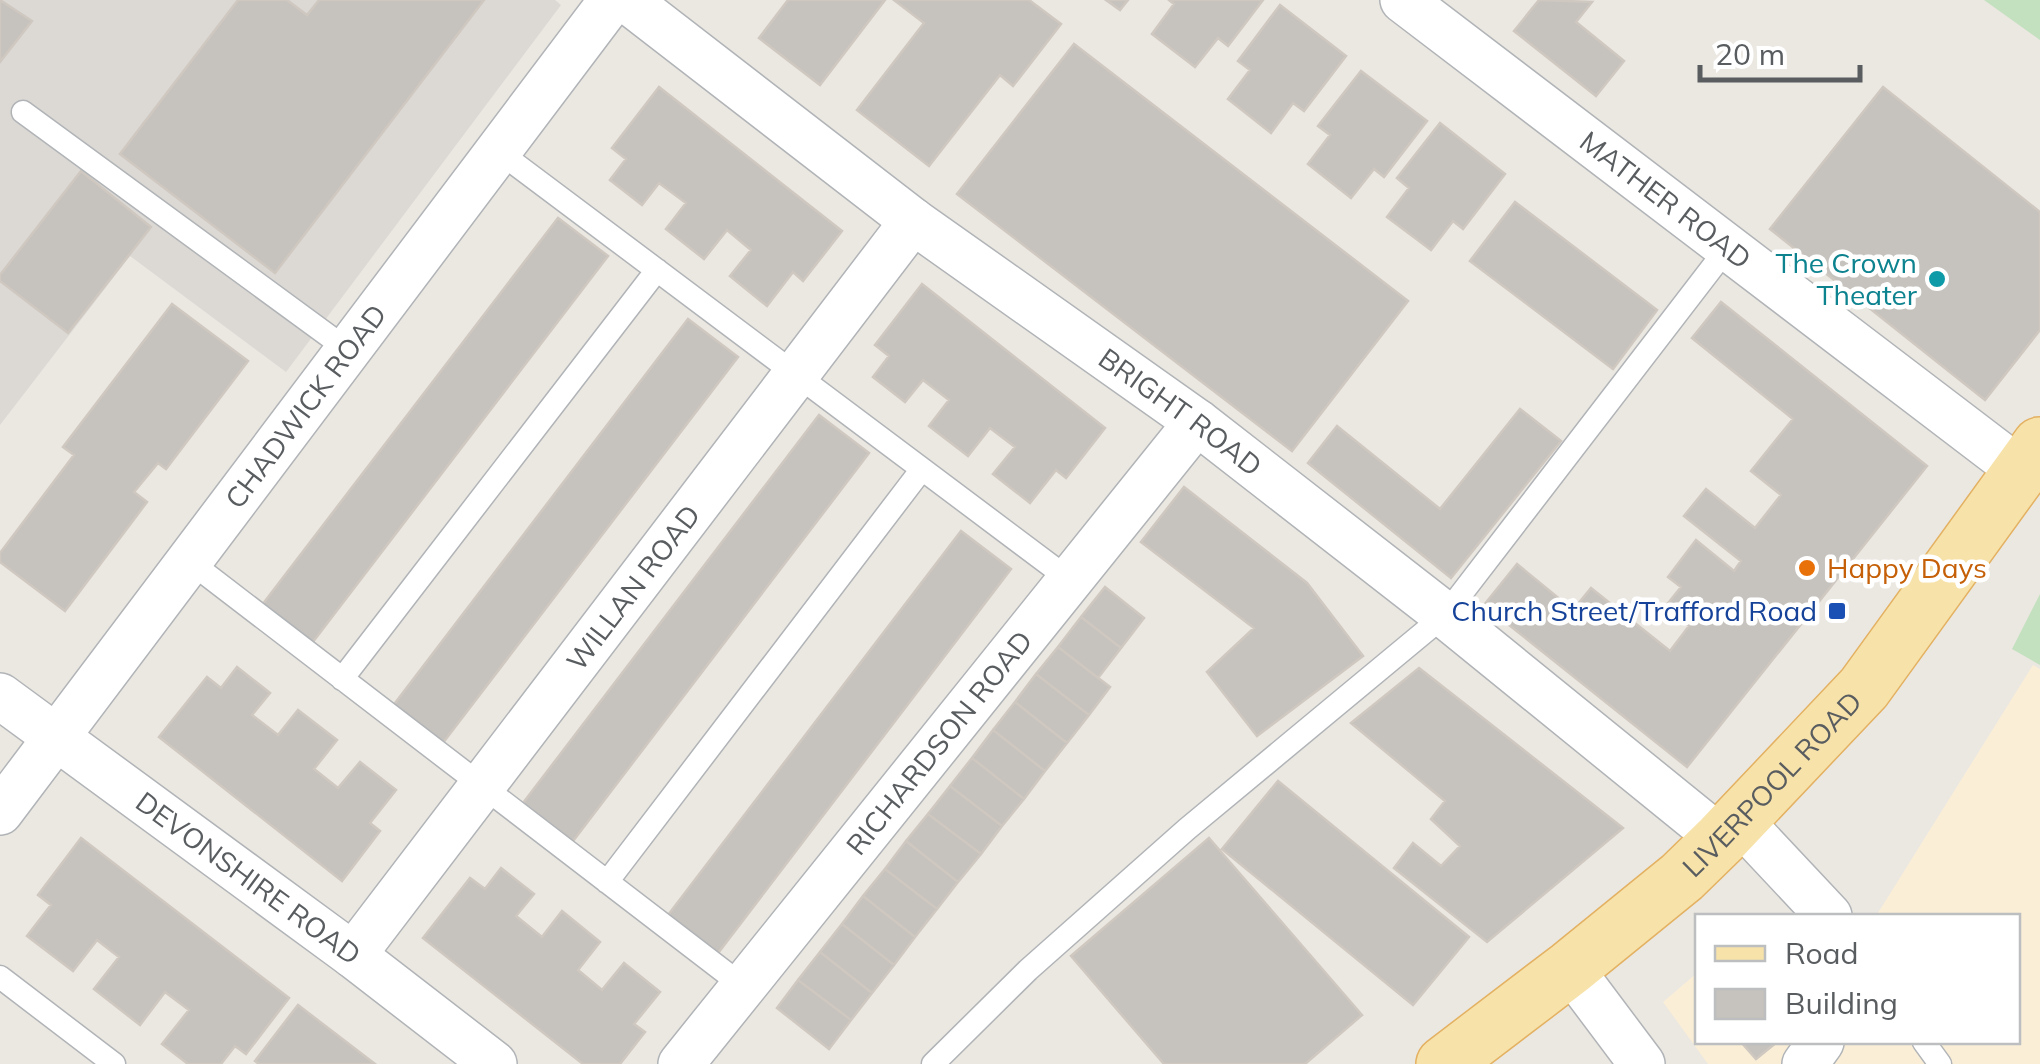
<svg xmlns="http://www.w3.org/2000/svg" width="2040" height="1064" viewBox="0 0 2040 1064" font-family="Mulish,sans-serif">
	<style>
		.commercial { fill: #faeed7 }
		.industrial { fill: #dcd9d5 }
		.green { fill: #c3e1bf }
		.building { fill: #c6c2bd; stroke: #cfc8c0; stroke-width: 2.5 }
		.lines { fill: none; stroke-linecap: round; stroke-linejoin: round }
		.lane-casing { stroke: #b1b4b7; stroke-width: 25 }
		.street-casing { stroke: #b1b4b7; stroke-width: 48 }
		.primary-casing { stroke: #e3b161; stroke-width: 58 }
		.lane { stroke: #fff; stroke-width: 22 }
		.street { stroke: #fff; stroke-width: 45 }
		.primary { stroke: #f7e2aa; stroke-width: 55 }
		.culture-dot { fill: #0f9aa8; stroke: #fff; stroke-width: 4 }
		.food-dot { fill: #e8710a; stroke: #fff; stroke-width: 4 }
		.transit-dot { fill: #1a4fb4; stroke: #fff; stroke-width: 4 }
		.labels { text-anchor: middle; stroke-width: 9; stroke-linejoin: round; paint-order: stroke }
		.street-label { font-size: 28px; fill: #595d60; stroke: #fff }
		.culture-label { font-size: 28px; fill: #0d838f; stroke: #fff; text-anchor: end }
		.food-label { font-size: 28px; fill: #c56008; stroke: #fff; text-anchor: start }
		.transit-label { font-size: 28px; fill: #164399; stroke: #fff; text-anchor: end }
	</style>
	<rect width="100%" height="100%" fill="#ebe7e1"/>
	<path class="commercial" d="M2033,665L2040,669V1064H1708L1663,1002L1697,973L1698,1042H2018V916H1876Z"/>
	<path class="industrial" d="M0,0H555L561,5L286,372L130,256L0,425Z"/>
	<path class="green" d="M1984,0H2040V40Z
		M2040,594V665L2012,649Z"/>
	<path class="building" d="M0,0L32,21L0,62Z
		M238,0H287L307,15L319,0H484L275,273L120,154Z
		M788,0H885L820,85L759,38Z
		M894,0H1029L1061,24L1013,86L1000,75L929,166L857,110L924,23Z
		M1106,0H1128L1120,10Z
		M1169,0H1263L1228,46L1218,38L1195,67L1152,34L1174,4Z
		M1539,0L1592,2L1576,22L1624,61L1596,96L1514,31Z
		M1280,5L1346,56L1304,111L1293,103L1271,133L1228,99L1250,70L1238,61Z
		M1074,44L1408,301L1292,451L957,194Z
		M1361,71L1427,121L1384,177L1374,169L1351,198L1308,164L1330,135L1318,126Z
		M659,87L842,231L803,281L793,272L767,306L730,276L751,250L727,230L704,259L666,229L686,203L659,183L642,205L610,180L626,159L612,148Z
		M1883,87L2040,212V330L1985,400L1770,229Z
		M1440,123L1505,174L1463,229L1453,221L1431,250L1387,217L1409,188L1397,178Z
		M81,171L151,227L68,333L0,281V275Z
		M1515,202L1657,310L1613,369L1470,261Z
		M558,218L608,256L309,647L259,609Z
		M922,284L1105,428L1066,478L1056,470L1030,503L993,474L1015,447L990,428L968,456L929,426L949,400L923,380L905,402L873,377L889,356L875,345Z
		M1721,302L1927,466L1687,767L1484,605L1517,564L1573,610L1591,588L1670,651L1689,626L1665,607L1681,587L1668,577L1696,540L1734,571L1741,561L1684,516L1706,489L1755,528L1781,495L1751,471L1793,419L1692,338Z
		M172,304L248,361L166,469L158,463L134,492L147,502L65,611L0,562V553L74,455L63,447Z
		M688,319L738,357L439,748L389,711Z
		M1520,409L1561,441L1451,578L1308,463L1337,426L1440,509Z
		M819,415L869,453L570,845L520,807Z
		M1184,487L1307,583L1363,656L1257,736L1207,672L1254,628L1141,542Z
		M961,531L1011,569L712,961L662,923Z
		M1105,587L1144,618L1121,648L1081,617Z
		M1081,617L1121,648L1098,678L1058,647Z
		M1058,647L1110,687L1089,715L1036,674Z
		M237,667L270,693L252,715L278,735L298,710L337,740L314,769L338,788L360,762L396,790L370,823L380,831L342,881L159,737L207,677L221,688Z
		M1419,668L1623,828L1487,942L1394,868L1413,843L1441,866L1460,846L1431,819L1445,801L1351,723Z
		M1036,674L1089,715L1067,743L1015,702Z
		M1015,702L1067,743L1045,771L993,730Z
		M993,730L1045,771L1024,799L972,758Z
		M972,758L1024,799L1002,826L950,786Z
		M1278,781L1469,937L1413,1005L1222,849Z
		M950,786L1002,826L981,854L928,814Z
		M928,814L981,854L958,882L906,841Z
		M81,838L289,998L246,1054L235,1046L221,1064H188L162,1044L189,1010L165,992L140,1025L94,989L119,957L97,940L73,971L27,936L51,905L38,895Z
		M1209,838L1362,1015L1305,1064H1164L1071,956Z
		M906,841L958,882L937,909L885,869Z
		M501,868L534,894L516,916L542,937L562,911L600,942L578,970L602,990L624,963L660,992L634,1024L645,1032L620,1064H583L423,938L470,878L485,889Z
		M885,869L937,909L915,937L863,896Z
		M863,896L915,937L894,965L842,924Z
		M842,924L894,965L872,993L820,952Z
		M820,952L872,993L851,1020L798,980Z
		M798,980L851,1020L829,1049L777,1008Z
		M298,1005L375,1064H259L255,1061Z
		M1741,1042H1777L1756,1059Z"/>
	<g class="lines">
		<g class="lane-casing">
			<path id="lane" d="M23,112L348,350
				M498,151L1070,580
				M189,561L743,986
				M342,679L657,270
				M607,882L922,469
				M0,977L114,1064
				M1924,1042L1940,1064
				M933,1064L1028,970L1187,829L1445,615L1728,247"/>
		</g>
		<g class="street-casing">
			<g id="street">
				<path id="s1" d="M627,0L913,221L1197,422L1445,615L1721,839"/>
				<path id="s2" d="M1403,0L2021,471"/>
				<path id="s3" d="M0,696L353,955L494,1064"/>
				<path id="s4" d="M0,812L612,0"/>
				<path d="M1739,820L1829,916"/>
				<path id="s5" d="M353,955L913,221"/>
				<path d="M1570,968L1642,1064"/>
				<path id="s6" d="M681,1064L1197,422"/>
				<path d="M1805,1064L1821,1042"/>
			</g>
		</g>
		<g class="primary-casing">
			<g id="primary">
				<path id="s7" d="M1444,1064L1570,968L1682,877L1721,839L1864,688L2040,445"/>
			</g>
		</g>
		<use href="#lane" class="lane"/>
		<use href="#street" class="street"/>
		<use href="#primary" class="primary"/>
	</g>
	<circle class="culture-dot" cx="1937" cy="279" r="10"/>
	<circle class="food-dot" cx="1807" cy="568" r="10"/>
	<rect class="transit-dot" x="1827" y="601" width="20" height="20" rx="5"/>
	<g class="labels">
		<g class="street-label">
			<text dy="10" stroke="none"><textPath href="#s2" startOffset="330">MATHER ROAD</textPath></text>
			<text dy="10" stroke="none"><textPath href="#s4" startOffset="508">CHADWICK ROAD</textPath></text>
			<text dy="10" stroke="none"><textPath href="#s1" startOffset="690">BRIGHT ROAD</textPath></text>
			<text dy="10" stroke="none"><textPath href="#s5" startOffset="462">WILLAN ROAD</textPath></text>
			<text dy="10" stroke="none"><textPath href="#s6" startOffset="412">RICHARDSON ROAD</textPath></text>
			<text dy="10" stroke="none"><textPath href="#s7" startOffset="432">LIVERPOOL ROAD</textPath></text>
			<text dy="10" stroke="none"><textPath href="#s3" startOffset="308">DEVONSHIRE ROAD</textPath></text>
		</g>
		<g class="culture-label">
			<text x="1917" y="273">The Crown<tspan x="1917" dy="32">Theater</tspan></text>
		</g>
		<g class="food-label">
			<text x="1827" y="578">Happy Days</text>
		</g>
		<g class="transit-label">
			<text x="1817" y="621">Church Street/Trafford Road</text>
		</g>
	</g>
	<rect x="1695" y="914" width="325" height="130" fill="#ffffff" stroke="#bdbebf" stroke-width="2.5"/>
	<rect x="1715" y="946" width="50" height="15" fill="#f7e2aa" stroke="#bdbebf" stroke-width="2.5"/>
	<text x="1785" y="964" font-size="30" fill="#595d60">Road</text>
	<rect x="1715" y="989" width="50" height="30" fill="#c6c2bd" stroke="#bdbebf" stroke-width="2.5"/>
	<text x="1785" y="1014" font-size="30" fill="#595d60">Building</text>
	<path d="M1700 65v15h160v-15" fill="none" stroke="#595d60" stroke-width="5"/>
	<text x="1715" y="65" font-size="30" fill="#595d60" stroke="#ffffff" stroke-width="8" paint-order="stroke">20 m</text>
</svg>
